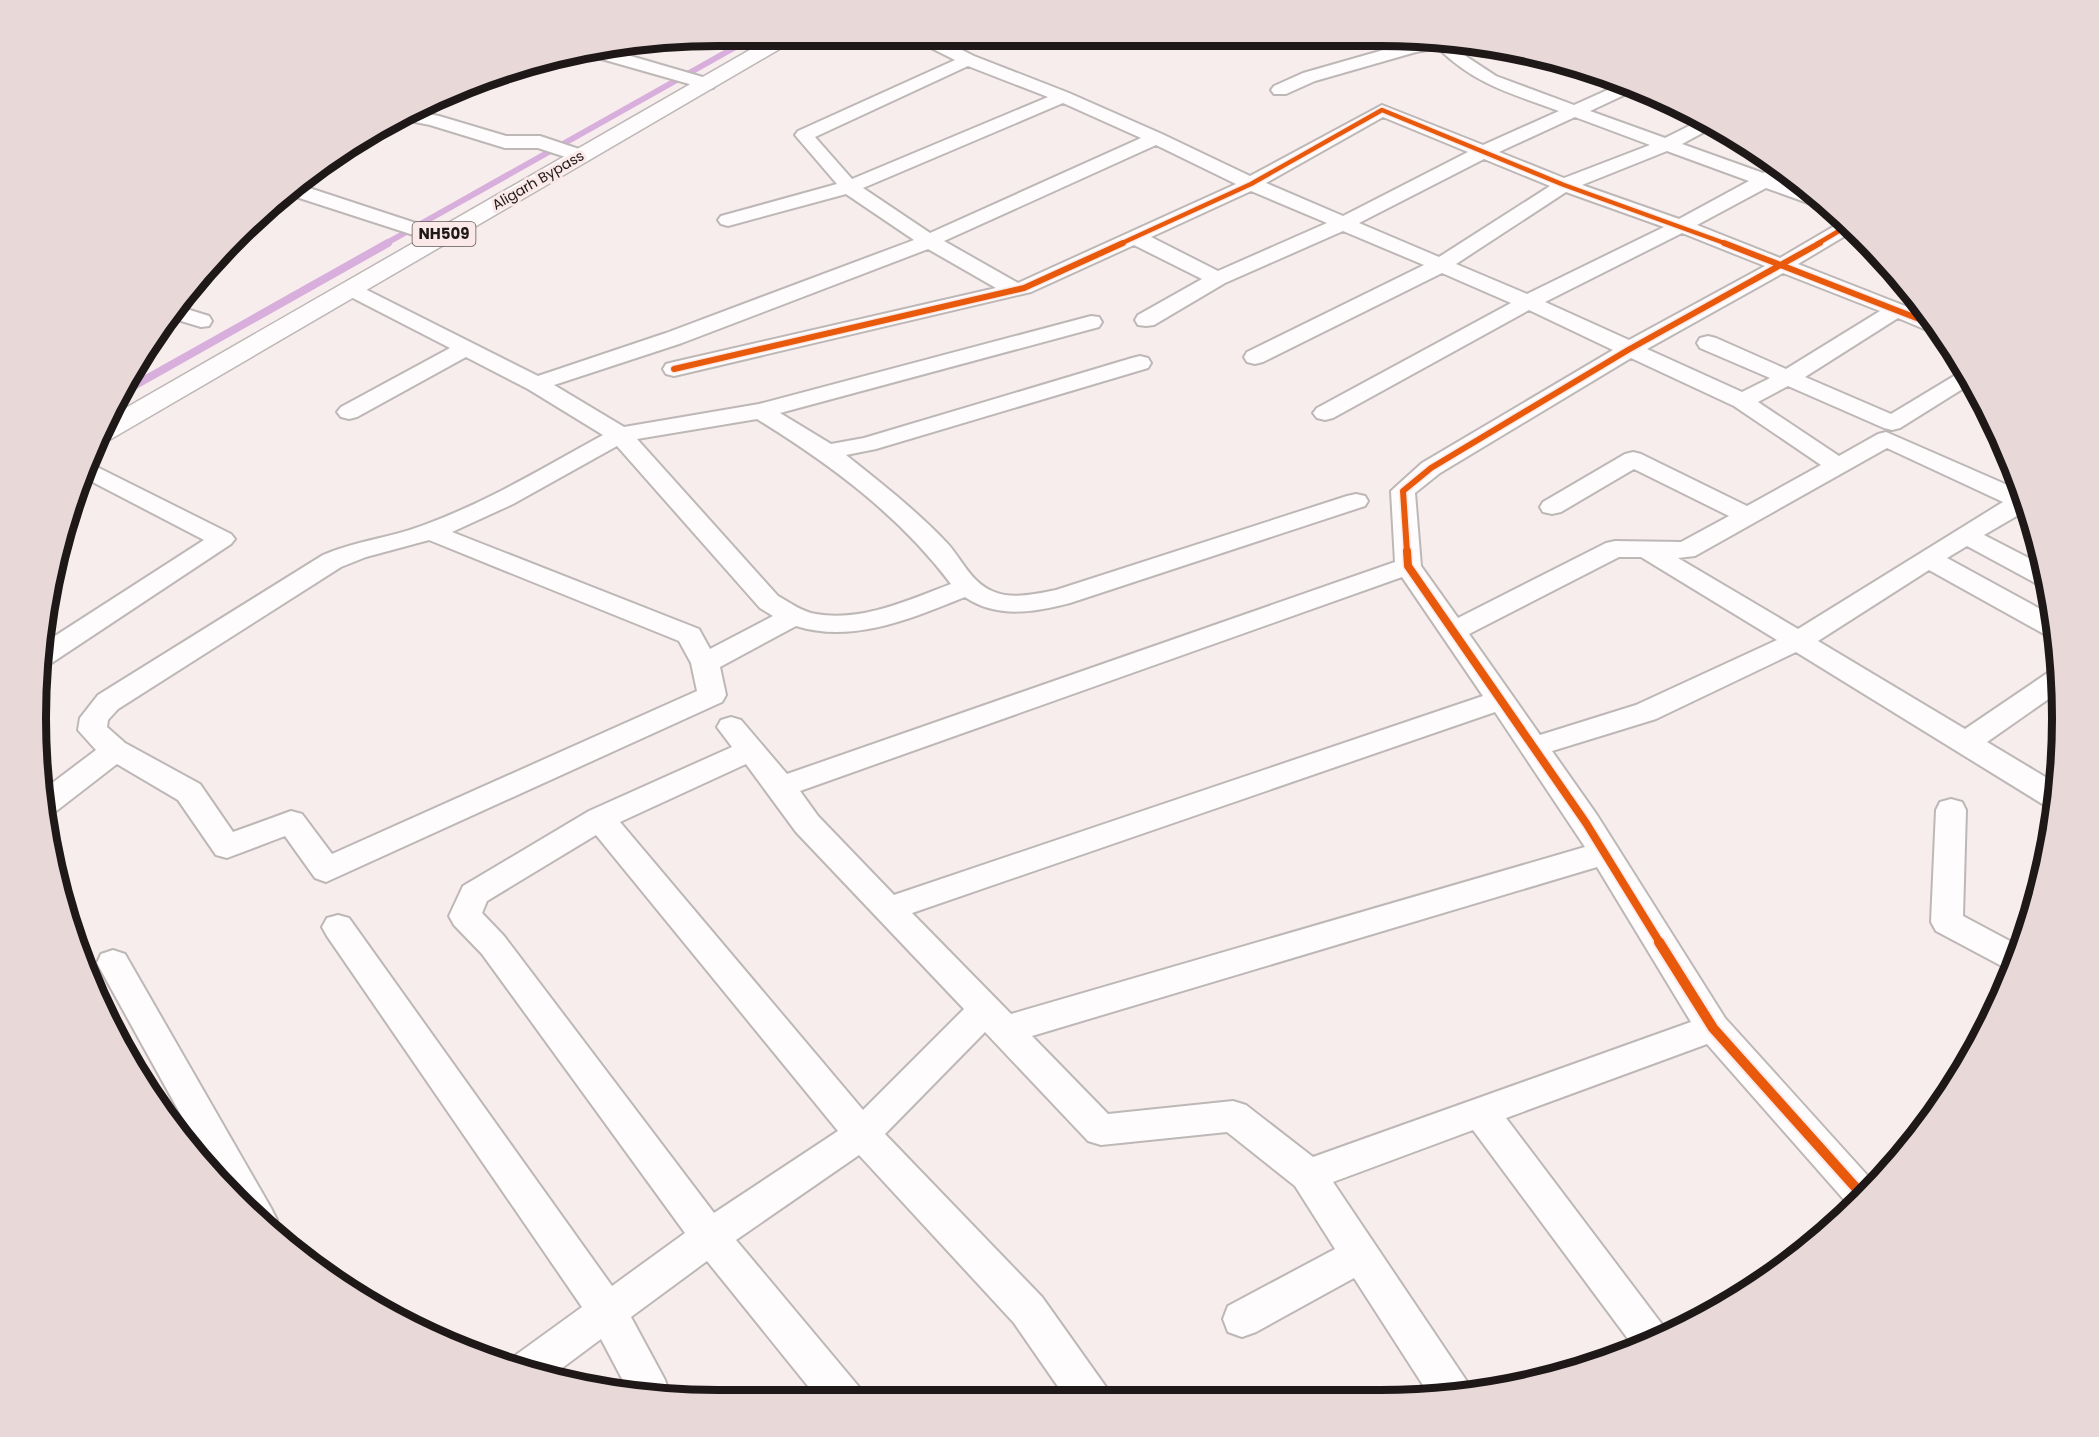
<svg xmlns="http://www.w3.org/2000/svg" width="2099" height="1437" viewBox="0 0 2099 1437" font-family="Poppins,sans-serif">
	<style>
		.lines { fill: none; stroke-linecap: round; stroke-linejoin: round }
		.stream-far1 { stroke: #d8aedc; stroke-width: 6 }
		.stream { stroke: #d8aedc; stroke-width: 8 }
		.street-casing { stroke: #beb7b7; stroke-width: 4 }
		.highway-casing { stroke: #beb7b7; stroke-width: 3 }
		.street { fill: #fefcfc; fill-rule: evenodd }
		.highway { fill: #fefcfc; fill-rule: evenodd }
		.cycleway-far3-casing { stroke: #fbe9e9; stroke-width: 7 }
		.cycleway-far2-casing { stroke: #fbe9e9; stroke-width: 9 }
		.cycleway-far1-casing { stroke: #fbe9e9; stroke-width: 11 }
		.cycleway-casing { stroke: #fbe9e9; stroke-width: 14 }
		.cycleway-far3 { stroke: #e8590c; stroke-width: 4.5 }
		.cycleway-far2 { stroke: #e8590c; stroke-width: 6 }
		.cycleway-far1 { stroke: #e8590c; stroke-width: 8 }
		.cycleway { stroke: #e8590c; stroke-width: 10 }
		.labels { text-anchor: middle; stroke-width: 6; stroke-linejoin: round; paint-order: stroke }
		.far-street-label { font-size: 14px; fill: #1e1818; stroke: #fbe9e9 }
		.shield { fill: #fbe9e9; stroke: #605757; stroke-width: 1.5 }
		.shield-label { font-size: 15px; font-weight: bold; fill: #1e1818 }
		.rim { fill: none; stroke: #1e1818; stroke-width: 8 }
	</style>
	<rect width="100%" height="100%" fill="#f7eded"/>
	<g class="lines">
		<path class="stream-far1" d="M385,244L755,36"/>
		<path class="stream" d="M123,392L388,243"/>
		<g class="street-casing">
			<path id="street" d="M913,36H934L974,56L1069,93L1162,134L1250,176L1382,105L1483,145L1559,111C1510,93 1476,85 1438,48L1416,52L1315,81L1286,94H1274L1271,90L1274,86L1303,73L1408,43L1424,40L1453,43L1467,57L1496,76L1574,105L1623,83L1637,89L1590,111L1665,138L1703,119L1717,125L1682,144L1763,173L1774,168L1786,177L1780,180L1798,186L1821,203H1808L1766,188L1697,225L1780,258L1843,221L1855,230L1798,264L1928,315L1941,331H1929L1898,318L1805,377L1891,414L1964,370L1972,383L1900,428L1892,430L1884,428L1788,386L1758,402L1839,456L1878,434L1886,432L2021,491L2027,510L1984,535L2044,566L2050,587L2039,585L1967,546L1947,558L2053,616L2055,636L2044,634L1929,570L1818,641L1965,729L2049,672L2058,670L2060,691L1987,742L2057,784L2054,807L2044,805L1796,652L1656,719L1552,751L1597,815L1725,1018L1876,1185L1853,1210L1707,1044L1506,1118L1670,1335L1634,1347L1473,1130L1333,1182L1466,1380L1471,1392L1430,1396L1354,1278L1256,1332L1242,1337L1228,1332L1223,1319L1228,1306L1335,1249L1295,1186L1227,1132L1101,1145L1088,1141L985,1032L885,1134L1042,1297L1106,1387L1112,1401H1068L1014,1323L859,1155L736,1240L859,1387L865,1401H820L707,1261L631,1317L665,1380L670,1396L629,1392L601,1339L550,1377L509,1365L513,1357L582,1307L327,936L322,927L327,918L338,915L349,918L612,1286L685,1233L482,954L454,925L449,916L463,886L589,811L732,747L717,727L721,720L731,717L741,720L787,774L1395,562L1391,491L1422,463L1613,350L1529,310L1333,418L1325,420L1317,418L1313,413L1317,408L1511,303L1442,273L1263,362L1255,364L1247,362L1244,357L1247,352L1424,265L1343,231L1225,283L1154,325L1146,326L1138,325L1135,320L1138,315L1202,279L1134,245L1031,292L674,376L666,374L663,369L666,364L674,362L996,288L928,249L682,343L554,385L624,427L759,404L1091,316L1099,317L1102,322L1099,327L780,413L831,444L864,438L1132,358L1140,356L1148,358L1151,363L1148,368L876,449L846,455C881,483 917,511 948,544C962,560 971,582 992,591C1012,600 1035,594 1056,590L1347,496L1356,494L1365,496L1368,501L1365,506L1070,603C1035,612 997,619 965,597C912,618 853,644 796,626L720,667L726,695L722,702L326,882L315,878L285,836L227,858L216,855L178,800L117,764L55,812L45,814L43,790L96,750L78,730L80,718L98,695L323,555C355,541 390,538 424,525C487,502 545,467 603,435L528,389L466,357L357,417L349,419L341,417L337,412L341,407L450,348L345,294L341,290L345,286L352,284L359,286L538,376L666,333L914,240L846,194L728,226L721,224L718,220L721,216L837,184L795,135L798,131L955,60L915,40ZM968,66L1048,97L852,179L815,137ZM1063,103L1141,138L930,233L863,188ZM1383,117L1468,152L1343,216L1266,183ZM1575,117L1650,145L1564,178L1499,152ZM1156,145L1236,184L1018,283L944,241ZM1667,151L1749,181L1679,219L1582,185ZM1484,159L1550,186L1439,257L1359,223ZM1251,191L1327,223L1218,271L1151,237ZM1566,192L1664,227L1527,294L1456,264ZM1682,233L1765,266L1629,340L1545,302ZM1783,273L1880,311L1786,369L1716,338L1708,336L1700,338L1697,343L1700,348L1770,378L1742,392L1647,349ZM1631,358L1734,406L1821,465L1747,506L1641,454L1633,452L1625,454L1543,502L1540,507L1543,512L1552,514L1561,512L1634,469L1729,516L1681,542L1615,541L1606,543L1458,618L1421,566L1415,493L1440,473ZM757,419C830,464 899,515 951,584C909,600 862,622 816,614C802,612 791,603 778,596L637,439ZM617,446L760,608L773,616L710,649L699,629L452,532L513,504ZM1887,448L2003,502L1798,629L1678,558L1695,556ZM429,540L679,641L691,663L697,691L332,854L302,814L291,811L233,832L200,784L125,743L107,727L108,720L118,709L341,567L366,557ZM1619,557H1641L1777,640L1636,705L1540,735L1469,634ZM1402,577L1483,696L894,895L818,816L800,791ZM1495,712L1585,847L1011,1014L912,913ZM746,764L796,832L964,1009L863,1110L620,822ZM596,835L838,1131L714,1213L504,936L482,913L487,901ZM1597,867L1691,1022L1313,1157L1246,1105L1233,1101L1108,1114L1032,1036Z
				M610,50L713,80L716,84L713,88L707,89L591,56L589,53Z
				M414,111L439,116L506,136H540L588,152L590,156L588,160L581,162L538,148H505L430,125L400,119Z
				M300,185L446,233L449,237L446,241H432L290,195Z
				M177,306L209,316L212,321L209,326L201,327L168,317Z
				M87,462L231,534L235,539L231,544L50,664L40,667L41,645L204,540L83,477Z
				M1951,799L1962,802L1966,810L1963,916L2021,947L2013,972L1936,931L1931,922L1936,810L1940,802Z
				M113,950L125,954L271,1208L277,1220L272,1231L236,1201L212,1171L97,963L101,954Z"/>
		</g>
		<g class="highway-casing">
			<path id="highway" d="M774,36H798L795,40L111,439L97,440L110,417Z"/>
		</g>
		<use href="#street" class="street"/>
		<use href="#highway" class="highway"/>
		<g class="cycleway-far3-casing">
			<path id="cycleway-far3" d="M1120,244L1251,184L1382,110L1564,185L1727,244
				M1817,244L1849,225"/>
		</g>
		<g class="cycleway-far2-casing">
			<path id="cycleway-far2" d="M1724,243L1937,326
				M674,369L1024,288L1123,243
				M1407,552L1403,491L1431,468L1628,350L1820,243"/>
		</g>
		<g class="cycleway-far1-casing">
			<path id="cycleway-far1" d="M1407,551L1408,566L1586,823L1660,943"/>
		</g>
		<g class="cycleway-casing">
			<path id="cycleway" d="M1659,942L1713,1028L1865,1198"/>
		</g>
		<use href="#cycleway-far3" class="cycleway-far3"/>
		<use href="#cycleway-far2" class="cycleway-far2"/>
		<use href="#cycleway-far1" class="cycleway-far1"/>
		<use href="#cycleway" class="cycleway"/>
	</g>
	<g class="labels">
		<g class="far-street-label">
			<text transform="translate(538 180) rotate(-30)" y="5">Aligarh Bypass</text>
		</g>
		<rect class="shield" x="412.5" y="222" width="63" height="24" rx="4.5"/>
		<g class="shield-label">
			<text x="444" y="239">NH509</text>
		</g>
	</g>
	<path d="M0 0H2099V1437H0ZM718 46H1380A672 672 0 0 1 2052 718V718A672 672 0 0 1 1380 1390H718A672 672 0 0 1 46 718V718A672 672 0 0 1 718 46Z" fill="#e9d8d8" fill-rule="evenodd"/>
	<path class="rim" d="M718 46H1380A672 672 0 0 1 2052 718V718A672 672 0 0 1 1380 1390H718A672 672 0 0 1 46 718V718A672 672 0 0 1 718 46Z"/>
</svg>
